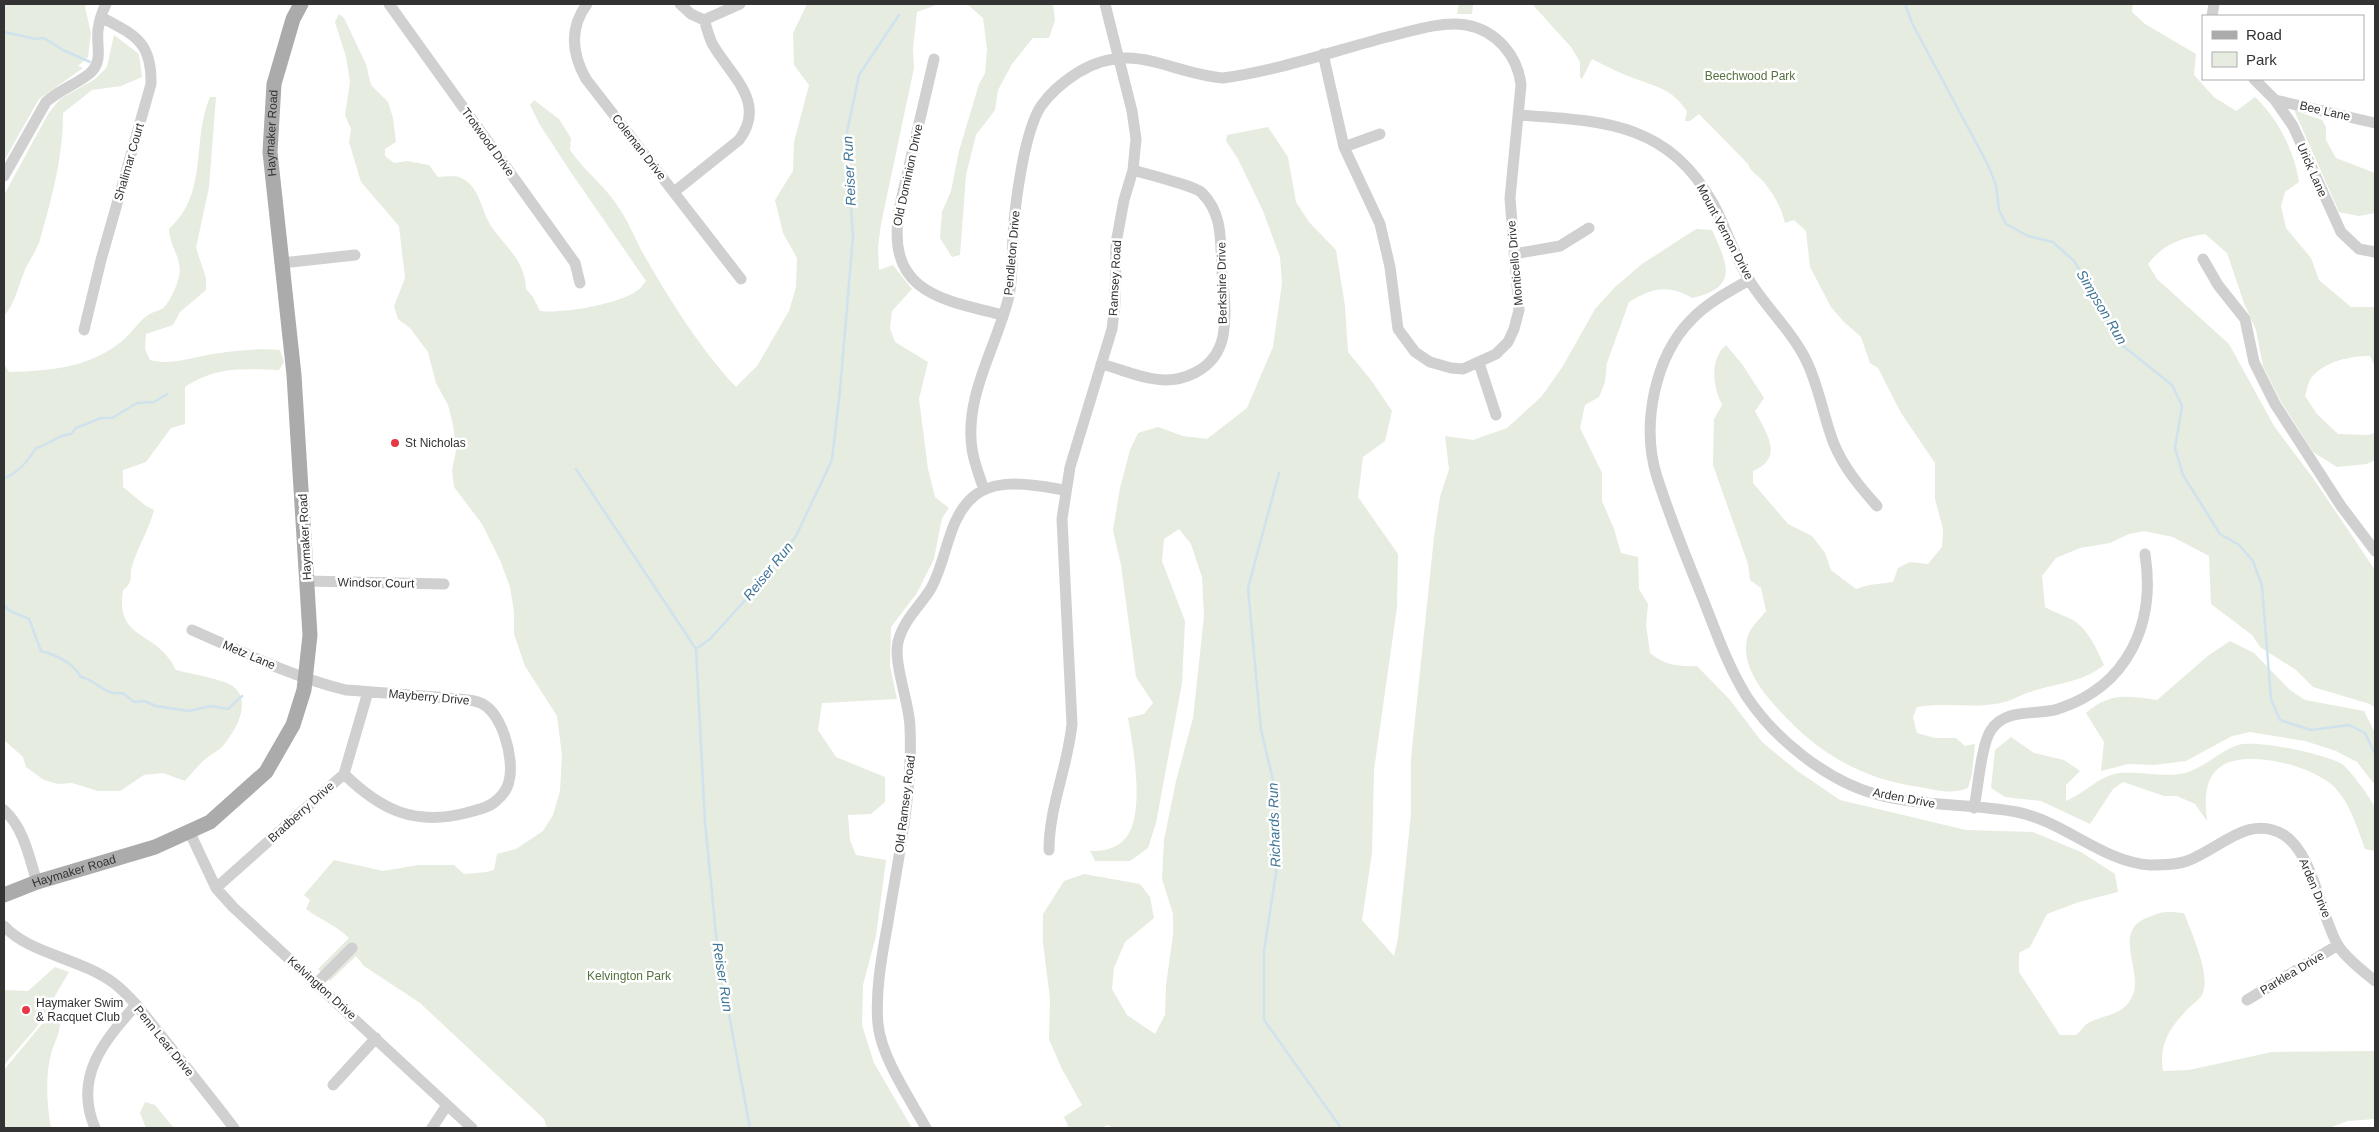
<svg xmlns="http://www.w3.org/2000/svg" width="2379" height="1132" viewBox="0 0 2379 1132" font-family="Arial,sans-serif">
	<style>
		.green { fill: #e6ecdf }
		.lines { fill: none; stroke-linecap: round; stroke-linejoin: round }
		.stream { stroke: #cfe2ee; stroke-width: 2.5 }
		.minor { stroke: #d0d0d0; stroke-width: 11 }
		.major { stroke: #ababab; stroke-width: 15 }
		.poi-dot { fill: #e63946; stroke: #fff; stroke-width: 2 }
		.labels { text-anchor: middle; stroke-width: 5; stroke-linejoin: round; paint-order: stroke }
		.park-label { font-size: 12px; fill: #56703f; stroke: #fff }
		.street-label { font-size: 12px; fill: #333; stroke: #fff }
		.poi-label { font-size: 12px; fill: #333; stroke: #fff; text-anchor: start }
		.water-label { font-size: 14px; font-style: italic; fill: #3f7597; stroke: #fff }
	</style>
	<rect width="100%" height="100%" fill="#fff"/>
	<path class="green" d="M4,4H87L85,7L91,33L88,57L78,66L83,68L39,99L4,161Z
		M807,4H939L917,12L913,48L914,68L881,224L878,247L879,270L893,265L912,289L892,311L890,328L895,342L928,362L919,399L928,469L935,497L949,508L942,518L934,559L917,593L891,627L890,666L897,699L822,703L818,730L836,757L885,777V802L871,814L848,815L850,840L856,855L886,860L876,936L863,985L862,1025L874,1063L912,1128H547L544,1119L420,1003L364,966L356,956L330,981L318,969L349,938C336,925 320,920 306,909L310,900L304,895L334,860L383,871L418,865H454L464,874L487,872L494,870L497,854L516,849L543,831L553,815L560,791L562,755L557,716L525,666L514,634V612L510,587L500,560L482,524L454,487L452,470L456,451L453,425L448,405L436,383L428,352L410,328L398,319L394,306L405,278L399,226L361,182L349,142L351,129L345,115L350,82L346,57L335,22L339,14L344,18L366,64L371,85L388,102L393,118L396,142L385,149V156L394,163L407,161L429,165L438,177C445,177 455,175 461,178C480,186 481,211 491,226C506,248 525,260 526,289L533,297L540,311C561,314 621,304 638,290C641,288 643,284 646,281L570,171L540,125L530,105L534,100L559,119L571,138L570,150C585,172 607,187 621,211C630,225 636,241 644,255C669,299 701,350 736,387L757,366L789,311L796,287L797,258L783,233L775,200L793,171L794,142L809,85L794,65L793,33Z
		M967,4H1053L1055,20L1049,38H1033L1012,64L998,90L995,110L976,135L966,175L960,255L952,257L940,238L942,212L951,191L959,151L979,84L985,73L987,49L983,18Z
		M1459,4H1473L1472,14H1457Z
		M1532,4H2133L2132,12L2145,24L2196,54L2194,75L2214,97L2236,111L2255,97C2277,117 2295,152 2299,182L2285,192L2281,206L2286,228L2311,258L2319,280L2351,307H2375V367L2370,356C2350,356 2326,361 2312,377C2308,381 2307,390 2305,396L2317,414L2338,434L2368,435L2375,433V460L2367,464L2337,467L2313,452L2280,400L2263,366L2256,330L2244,303L2227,253L2205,234C2181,238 2163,244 2148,264L2157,279L2229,344L2274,426L2313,478L2375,570V708L2370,704L2313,687L2296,670L2260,647L2252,635L2211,604L2209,556L2173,537L2144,531L2129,534L2110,543L2080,548L2056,558L2042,576L2045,607C2053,612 2071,618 2076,622C2090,633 2097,650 2104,665C2082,683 2056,683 2030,692C2020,695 2011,701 2001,703C1973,709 1945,702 1917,707L1913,717L1917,733L1935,738H1956L1965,746L1975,744L1972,774L1968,788C1948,795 1939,790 1919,787C1856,778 1812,749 1771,701C1757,684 1742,663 1747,639C1749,628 1759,620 1766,611L1761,588L1750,580L1748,564L1713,465L1714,419L1722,405C1713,386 1709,360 1726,345L1742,364L1764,398L1755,411C1766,432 1785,458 1753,471V483L1788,524L1812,536L1825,553L1831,570L1856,589L1869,585L1893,582L1898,568L1910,562L1928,564L1942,547L1943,529L1935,499V463L1901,413L1878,368L1870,363L1861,337L1843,321L1831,307L1810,267L1806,231L1794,220L1785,223C1781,206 1774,195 1763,181C1757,174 1751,173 1748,164L1699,114L1690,121H1685L1687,111C1671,89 1662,89 1639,80C1623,75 1608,67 1592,59L1582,79L1580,77V62L1571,47Z
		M114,35L139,54L142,77L121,86L92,90L63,113C63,158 52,197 40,240C36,252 27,263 23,275C17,290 15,303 4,316V195L48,114L60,99L95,79L107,67Z
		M210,97H216L209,187L196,248L206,278V290L180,312L173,325L146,334L145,349L150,360C169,365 187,359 207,355C231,351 256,348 280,350L284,362L279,370C242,369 217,366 185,387V424L171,428L146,462L123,470V487L146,506L154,510C149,530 138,546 132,566C129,576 134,583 123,590C115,642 157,629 176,670C190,674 226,679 235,688C252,704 234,733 222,747C217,752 209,755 203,761C197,767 191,774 185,781L163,773L144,775L120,791H98L72,783L58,784L44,780L26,767L23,757L4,740V349V364L9,372C49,371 88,368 121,342C131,334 138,322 148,315C152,312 158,311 162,309C168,305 175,290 177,283C186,260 170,251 169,229C209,193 191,142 210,97Z
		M2294,110L2322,120L2326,127V140L2336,158L2375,173V213L2359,216L2339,212Z
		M1268,127L1288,157L1296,202L1309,222L1336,250L1345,306L1348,352L1371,380L1392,411L1385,441L1363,457L1358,497L1398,554L1397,607L1374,770L1372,853L1362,920L1394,956L1398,938L1411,814V758L1434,537L1440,497L1449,469L1445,436L1473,440L1507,428L1542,396L1563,366L1595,309L1615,287L1642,264L1696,229L1712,230C1728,265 1739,288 1692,298C1668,284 1652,288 1629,302L1607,363L1605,382L1599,397L1585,405L1580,428L1602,473V501L1614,529L1621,553L1638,557L1639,589L1648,604L1646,625L1650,653C1665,665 1678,667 1697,666L1730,700L1762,742L1796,770L1840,800L1966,830L2033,832L2081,852L2115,874L2118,892L2079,902L2047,914L2030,947L2019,953V972L2060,1035H2076C2081,1031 2085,1024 2090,1022C2107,1014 2123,1015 2132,997C2144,972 2113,934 2144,919C2162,911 2165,911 2184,913C2191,932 2212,976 2202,995C2198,1001 2190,1006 2185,1012C2168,1030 2159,1046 2163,1071L2189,1070L2272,1052L2375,1051V1119L2348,1121L2329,1128H1112L1109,1125L1098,1128H1069L1064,1117L1082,1105L1061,1067L1049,1039L1050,999L1043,943V914L1064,881L1084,874L1140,884L1150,897L1154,918L1125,942L1114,968L1112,989L1127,1015L1155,1034L1165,1015L1166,985L1173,935V914L1162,879L1164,840L1176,781L1193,718L1204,616L1202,577L1191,544L1179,529L1164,539L1162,561L1185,621L1182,683L1156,823L1148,848L1130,861H1095L1090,851C1102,851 1113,850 1123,841C1147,819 1133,747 1128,718L1144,714L1153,703L1136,677L1121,565L1113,530L1120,488L1130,450L1138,433L1158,427L1183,436L1207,439L1247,408L1273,347L1282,283L1280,257L1263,211L1238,159L1226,141L1227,135Z
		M2230,641L2254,653L2290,690L2305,700L2364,711L2375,733V785L2357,762L2336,751L2305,741L2250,732L2232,736L2186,761L2154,765L2128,764L2101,771L2104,742L2086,713C2110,692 2127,696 2157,700L2209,655Z
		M2011,737L2034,753L2064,760L2080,771L2066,785V801C2085,793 2099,776 2119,773C2142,770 2169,780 2191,771C2208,764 2221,751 2238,745C2255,739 2326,754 2342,764C2350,770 2370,797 2374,806C2378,815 2375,841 2375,851L2365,849C2358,830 2351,806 2337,790C2318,767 2250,749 2223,765C2203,777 2205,802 2207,821L2195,804L2177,796H2164L2123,782L2113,789L2090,824L2041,801L2005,797L1991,788L1995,750Z
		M55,967L69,972L36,1028L4,1065V990L28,991Z
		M60,1020C61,1033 54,1042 51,1054C45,1075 47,1106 51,1128H4V1070L42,1024Z
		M145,1102L155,1105L174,1128H146L140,1113Z"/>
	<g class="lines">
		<path class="stream" d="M1905,4L1912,23L1988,165L1996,185L1999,210L2006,224L2028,236L2053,242L2075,262L2122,345L2172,385L2182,406L2175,448L2183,475L2220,534L2239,545L2253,561L2262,586L2271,699L2280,720L2311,730L2349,725L2365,733L2375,754
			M4,32L36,39L44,38L63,50L90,62
			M576,469L696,649L705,822L718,955L750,1128
			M1279,473L1248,588L1261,730L1274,784L1276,873L1264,951V1020L1341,1128
			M4,479C18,472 28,462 36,448C50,445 58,434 71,434L76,428L101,418H112L137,403L154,402L167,394
			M4,605L10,611L29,619L41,651C57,655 72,662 81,677C97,680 104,696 123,693L134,702L144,701L156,706L189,711L211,706L228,709L242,696
			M696,649L710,639L748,597L796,536L832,460L840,390L853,236L846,137L859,75L899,15"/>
		<path class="minor" d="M389,4L575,263L580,283
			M587,4C569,28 572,54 586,79L741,279
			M680,4L691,14L704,20L740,4
			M2212,16L2214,4
			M934,59L900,205C884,290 936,299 1003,315
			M2254,79L2275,100L2293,126L2341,232L2359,249L2375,252
			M2275,100L2375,123
			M1519,115C1604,121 1668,122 1714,205C1726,228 1734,254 1748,278C1764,306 1790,328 1805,358C1819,385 1823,416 1834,444C1844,468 1860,487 1877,506
			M1344,147L1380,134
			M4,176L46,102C59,90 75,85 89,74C104,62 96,46 98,30C99,21 102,12 106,4
			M674,192L739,140C767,103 732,77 713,45C709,38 707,28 704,20
			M1514,254L1560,246L1589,228
			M2203,259L2218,285L2245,319L2254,362L2275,404L2341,506L2375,551
			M282,263L355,255
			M1749,280C1730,291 1707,303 1692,319C1654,357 1641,426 1657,477C1670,517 1685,555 1701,594C1715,629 1727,665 1747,697C1775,739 1826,780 1875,794C1922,807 1970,803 2017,812C2065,822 2103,862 2150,865C2162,865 2176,865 2187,861C2219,850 2248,813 2284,835C2314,854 2321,919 2339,947C2348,960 2363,971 2375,981
			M84,330L101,260L151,84C152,42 135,35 101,17
			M1479,363L1496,415
			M1101,364C1117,368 1133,375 1149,378C1180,385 1216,371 1223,336C1227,315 1224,293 1222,272C1220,243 1224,215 1202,193C1195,186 1146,174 1133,170
			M984,490C980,477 974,463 972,449C964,396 997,346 1009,296C1013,277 1012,255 1013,235C1015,204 1024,132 1041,106C1051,92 1063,82 1077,73C1133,39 1167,73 1223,78C1276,71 1334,51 1387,37C1412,31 1440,21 1466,25C1496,30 1518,56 1521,85L1510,198L1519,310L1514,329L1508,342L1496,354L1463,369L1451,368L1430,362L1415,352L1398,329L1390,267L1380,224L1344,147L1323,54
			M307,581L444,584
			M192,630C242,652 293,677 346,690C377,692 407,695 437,697C450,699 466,698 478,702C502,709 515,760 509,781C508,788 502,796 497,800C489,808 477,810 466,813C414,826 381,810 344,774
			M1974,808C1978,789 1981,745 1991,730C2006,707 2036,716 2058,709C2128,686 2156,624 2145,554
			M4,810C24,828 29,857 37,882
			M190,833L216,888L233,907L472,1128
			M1049,850C1049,807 1068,766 1072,724L1062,519L1070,467L1112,329L1115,304L1116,243L1124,200L1133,170L1136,139L1132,111L1105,4
			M216,888L344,774L368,692
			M4,926C29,954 81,958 115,984C134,999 148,1020 163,1038C187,1068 211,1098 234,1128
			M317,983L352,948
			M2247,1000L2338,945
			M333,1085L376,1038
			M95,1128C73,1077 104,1041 136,1005
			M432,1128L447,1105
			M926,1128C910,1099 881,1057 878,1024C875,991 882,955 888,922C898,858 913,793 910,728C910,704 893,664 898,642C903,621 919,607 930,590C947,562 947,519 973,497C996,476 1038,486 1065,490"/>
		<path class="major" id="s1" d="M4,895L37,882L155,847L210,822L266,772L293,725L304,690L310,635L294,375L270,152L274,84L293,19L301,4"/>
	</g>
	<g class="poi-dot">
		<circle cx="395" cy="443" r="5"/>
		<circle cx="26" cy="1010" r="5"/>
	</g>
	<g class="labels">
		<g class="park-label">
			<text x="1750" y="80">Beechwood Park</text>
			<text x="629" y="980">Kelvington Park</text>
		</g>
		<g class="street-label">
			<text transform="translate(2325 111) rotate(13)" y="4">Bee Lane</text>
			<text dy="4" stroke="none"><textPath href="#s1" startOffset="944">Haymaker Road</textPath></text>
			<text transform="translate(488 142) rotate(54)" y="4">Trotwood Drive</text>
			<text transform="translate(639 147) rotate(52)" y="4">Coleman Drive</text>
			<text transform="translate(129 162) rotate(-74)" y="4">Shalimar Court</text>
			<text transform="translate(2312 170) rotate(66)" y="4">Urick Lane</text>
			<text transform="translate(908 175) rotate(-78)" y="4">Old Dominion Drive</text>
			<text transform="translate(1725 232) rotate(62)" y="4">Mount Vernon Drive</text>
			<text transform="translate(1012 253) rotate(-85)" y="4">Pendleton Drive</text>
			<text transform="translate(1515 263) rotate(-95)" y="4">Monticello Drive</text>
			<text transform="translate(1115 278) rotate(-87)" y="4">Ramsey Road</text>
			<text transform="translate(1222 283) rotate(-91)" y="4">Berkshire Drive</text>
			<text transform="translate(305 537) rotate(-93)" y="4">Haymaker Road</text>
			<text transform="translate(376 583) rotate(1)" y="4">Windsor Court</text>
			<text transform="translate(249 655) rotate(23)" y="4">Metz Lane</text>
			<text transform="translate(429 697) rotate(5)" y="4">Mayberry Drive</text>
			<text transform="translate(1904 798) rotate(11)" y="4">Arden Drive</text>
			<text transform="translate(905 804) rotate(-83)" y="4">Old Ramsey Road</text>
			<text transform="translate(301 812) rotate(-42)" y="4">Bradberry Drive</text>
			<text dy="4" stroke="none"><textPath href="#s1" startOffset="74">Haymaker Road</textPath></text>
			<text transform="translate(2315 888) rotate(67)" y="4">Arden Drive</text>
			<text transform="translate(2292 973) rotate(-31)" y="4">Parklea Drive</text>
			<text transform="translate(322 988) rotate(42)" y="4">Kelvington Drive</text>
			<text transform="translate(164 1041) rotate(51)" y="4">Penn Lear Drive</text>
		</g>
		<g class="poi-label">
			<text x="405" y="447">St Nicholas</text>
			<text x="36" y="1007">Haymaker Swim<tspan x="36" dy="14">&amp; Racquet Club</tspan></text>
		</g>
		<g class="water-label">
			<text transform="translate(849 171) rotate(-93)" y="5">Reiser Run</text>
			<text transform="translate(2102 307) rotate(59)" y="5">Simpson Run</text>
			<text transform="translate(768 571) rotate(-51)" y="5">Reiser Run</text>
			<text transform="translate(1274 825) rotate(-92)" y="5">Richards Run</text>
			<text transform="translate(723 977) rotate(81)" y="5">Reiser Run</text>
		</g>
	</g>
	<rect width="2379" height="1132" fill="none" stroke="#333333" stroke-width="10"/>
	<rect x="2202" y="15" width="162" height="65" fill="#ffffff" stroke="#adadad"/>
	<rect x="2212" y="31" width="25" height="8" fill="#ababab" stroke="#adadad"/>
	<text x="2246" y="40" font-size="15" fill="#333333">Road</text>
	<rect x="2212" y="52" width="25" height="15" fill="#e6ecdf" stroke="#adadad"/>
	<text x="2246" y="65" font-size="15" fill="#333333">Park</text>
</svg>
